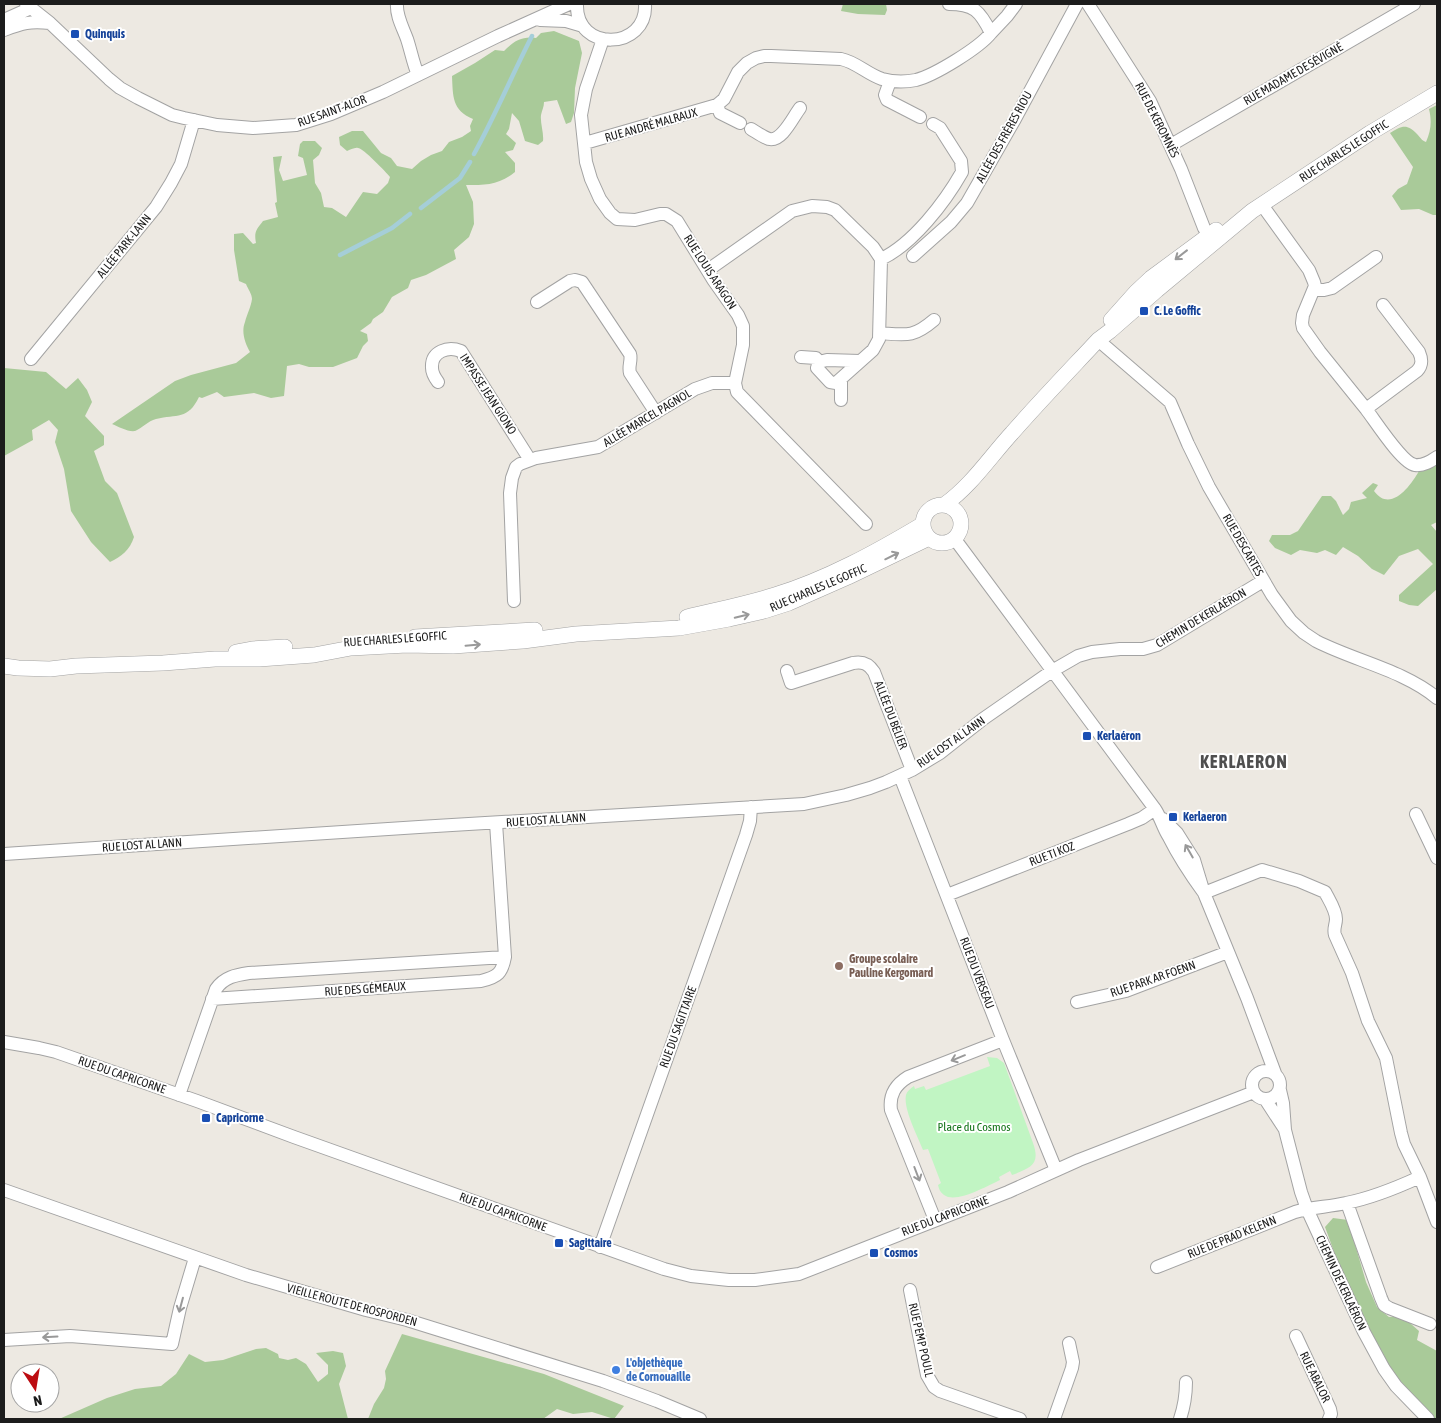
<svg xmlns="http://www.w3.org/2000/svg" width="1441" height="1423" viewBox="0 0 1441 1423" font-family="'Asap Condensed',sans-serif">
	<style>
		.forest { fill: #a9ca99 }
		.park { fill: #c1f5c3 }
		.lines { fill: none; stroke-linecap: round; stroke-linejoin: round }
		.stream { stroke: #a5ced8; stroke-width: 4.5 }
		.minor-casing { stroke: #a3a3a3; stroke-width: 14 }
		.tertiary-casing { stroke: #a3a3a3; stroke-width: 16 }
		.minor { stroke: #fff; stroke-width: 12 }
		.tertiary { stroke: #fff; stroke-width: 15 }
		.oneway { stroke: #999 }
		.transit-dot { fill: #1a4fb4; stroke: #fff; stroke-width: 2 }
		.education-dot { fill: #8d6e63; stroke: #fff; stroke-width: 2 }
		.shop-dot { fill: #3f7fe0; stroke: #fff; stroke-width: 2 }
		.labels { text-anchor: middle; stroke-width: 4; stroke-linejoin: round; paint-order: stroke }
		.transit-label { font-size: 12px; font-weight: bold; fill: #164399; stroke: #fff; text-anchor: start }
		.street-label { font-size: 12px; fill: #1c1c1c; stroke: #fff }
		.education-label { font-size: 12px; font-weight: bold; fill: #785e54; stroke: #fff; text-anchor: start }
		.park-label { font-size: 12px; fill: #127317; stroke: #fff }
		.shop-label { font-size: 12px; font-weight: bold; fill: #366cbe; stroke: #fff; text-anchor: start }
		.district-label { font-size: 18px; font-weight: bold; letter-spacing: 1px; fill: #4f4f4f; stroke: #fff }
	</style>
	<rect width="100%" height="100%" fill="#ede9e2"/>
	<path class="forest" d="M843,4H886L887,10L885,15L858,14L841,11Z
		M554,31L579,41L582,53L575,88L574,113L571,122L566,124L557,100L544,102C544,107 542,110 541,115C540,123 544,133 543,141L538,145L525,141L519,121L512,113L509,129L506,134L516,143L513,150L505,152L515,163V172C499,185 486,185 466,185L473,202L474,224L469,237L454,250L456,259L426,275L411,280L408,288L392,297L383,312L373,319L371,323L360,331L367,334L368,341L363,346L357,358L333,367H309L299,364L287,366L284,396L271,398L254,393L224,397L217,392L202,398L199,397C188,420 177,414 156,419C148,421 142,428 135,431C128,432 119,427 112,424L175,381L191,375L236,363L250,352C245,343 241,332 245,322C247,314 251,307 252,299C252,294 248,289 246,284L239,281L234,250V234L243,233L253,244L256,243C254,232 256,230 263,221L278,217L275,203L277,202L273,157L282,156L279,170L283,181L307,175L303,158L298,156L300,144L303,141H315L322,148L319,155L313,160L315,183L321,193L324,207L332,208L346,217L363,192L377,194L388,183L390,177C386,172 363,148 358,148C355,147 350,150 347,151L340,145L339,137L352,131H363L381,153L391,158L397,166L412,169L421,161L431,155L442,151L449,142L462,137L471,131L470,126L473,119C452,110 453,97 452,76L475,63L495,50L504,51C514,41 522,36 536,38L541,33Z
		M1437,105V215H1433L1419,209L1401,210L1392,196L1398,189L1407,184L1413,167L1390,133C1401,126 1407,123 1417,134C1421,138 1421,140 1426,142C1431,130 1432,122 1429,109Z
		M4,368L46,372L66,389L78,378L87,390L92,402L85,416L104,436V445L94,451L105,481L117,493L134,537C130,550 121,557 110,562L91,542L71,511L64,469L55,442L58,430L49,420L32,430L33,440L4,456Z
		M1437,465V522L1431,525L1437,532V589L1418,606L1409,605L1399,601V595L1433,564L1418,549L1399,556L1384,575L1372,569L1358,556L1343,547L1336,555L1325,550L1317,553L1300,550L1291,555L1275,548L1269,541L1272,535H1290L1298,531L1322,496H1331L1336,501L1343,515L1349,509L1351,502L1367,498L1362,493L1373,483L1378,485L1374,491C1390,513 1410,487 1419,471Z
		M1333,1218L1348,1220L1366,1282L1377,1307L1389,1317L1402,1316L1419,1331L1417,1340L1437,1351V1419H1435L1396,1377L1381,1358L1341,1271L1325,1227Z
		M402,1334L544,1374L624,1406L614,1419L592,1412L573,1414L557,1409L543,1419H368L374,1404L384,1388L386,1379L385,1371Z
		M266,1348L278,1354L279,1358L288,1360L296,1358L306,1364L318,1382L328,1374V1365L316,1353L333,1351L343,1353L346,1366L339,1384L348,1419H59L107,1398L135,1389L161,1386L176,1374L189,1354L205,1362L223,1360L256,1349Z"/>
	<path class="park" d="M987,1057L997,1058L1004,1063L1033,1143C1041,1165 1030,1168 1012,1175L1010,1171L999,1177L1000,1180C987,1186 956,1204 944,1195C940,1192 939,1189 938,1185L941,1183L928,1149L923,1150C918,1137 903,1109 906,1095C907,1091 910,1089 914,1086L915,1089L924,1086L926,1090L990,1066Z"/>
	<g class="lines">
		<path class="stream" d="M474,154C495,116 512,75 532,36
			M421,208L460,178L470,162
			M340,255L392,228L410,214"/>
		<g class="minor-casing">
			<path id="minor" d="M26,4L50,23L109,79L120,88L138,98L172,115L184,118L217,125L253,128L296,125L331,114L383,92L498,36L569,4
				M397,4C396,16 403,28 407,39C411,51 413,63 418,75
				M577,4C575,53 648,50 645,4
				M1088,4L1150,101L1181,169L1204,228L1214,243
				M4,20L31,8
				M540,20L566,21L583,26
				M4,30C23,23 29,21 50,23
				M991,33L1007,16L1016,4
				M603,39L586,89L581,115L586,162L591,179L600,199L610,213L617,219L635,220L660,214H666L677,221L714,281L738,315L743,326V345L735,383L737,392L866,524
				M890,81L885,95L887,100L920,117
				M717,105L720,113L740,123
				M751,129C756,132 763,137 769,139C782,142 793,117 800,108
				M585,143L717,105L724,99L738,72L747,63L756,58L764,56H771L841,59C856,62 867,74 882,79C893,82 906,82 916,80C935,75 979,48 991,33C980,11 974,4 949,4
				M1171,145L1414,4
				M1262,205L1309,270L1314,282L1315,286L1303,315L1302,323L1303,328L1320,352L1366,409
				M913,256L951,222L967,203L1015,119L1077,4
				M881,259C913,244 945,202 962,172L961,161L940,128L933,124
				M708,270L792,211L812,206L827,207L835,210L873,247L881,259L879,339L873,350L836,383L830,382L817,368L819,362L827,360L860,361
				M1314,290H1324L1332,288L1376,257
				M537,302L570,281L575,280L582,282L630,354C632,360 628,366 630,373L656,413
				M1383,305L1419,352C1422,359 1423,365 1417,371L1366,409C1376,422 1402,463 1415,465C1424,466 1431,461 1437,457
				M880,333C906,335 913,338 934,320
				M1098,340L1170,402L1188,444L1209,487L1272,595L1291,621L1304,633L1316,641C1355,661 1403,670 1437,698
				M801,357L816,358L819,362
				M31,359L156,207L171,183L181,164L194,120
				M841,379V400
				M438,382C435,378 432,373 432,368C431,351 448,346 461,351L530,460
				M954,538L1155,809C1161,818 1163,828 1169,837C1179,857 1191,875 1204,893
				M514,601L510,493L512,478L516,467L520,464L536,458L598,447L695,389L712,383H735
				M787,671L791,683L853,663C863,661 869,664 874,672L912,770
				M900,776L1003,1040L1056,1170
				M1416,814L1437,858
				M1163,819L1177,833L1194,860L1204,893L1247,998L1275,1073
				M4,854L419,827L804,804L846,795L870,788L886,782L912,770L940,753L983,719L1052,671L1078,656L1092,652L1120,649H1143L1157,645L1263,581
				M1204,893L1262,870L1299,881L1325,892C1329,900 1336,910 1336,919C1336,925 1333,929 1335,935L1352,973L1368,1021L1386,1058L1401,1133L1404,1144L1420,1177L1437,1222
				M947,895L1128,824L1142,818L1155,809
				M212,999L481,981C498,977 502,973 505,957
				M1077,1002L1126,991L1228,952
				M4,1042L39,1048L56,1052L197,1101L294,1137L664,1269L691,1276L729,1280H755L799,1274L1008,1192L1079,1160L1254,1092
				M1252 1085a14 14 0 1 1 28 0a14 14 0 1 1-28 0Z
				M1280,1090L1283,1103L1285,1130L1301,1192L1307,1209L1324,1246L1364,1332L1384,1369L1396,1386L1428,1419
				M179,1095L216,989C224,977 236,975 249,973L505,957L496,823
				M1265,1099L1284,1128
				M4,1190L246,1275L366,1310L407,1320L603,1381L657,1401L700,1419
				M1347,1203L1381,1298L1384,1305L1389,1308L1430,1324
				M935,1220L891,1110C889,1095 895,1085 908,1077L1003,1040
				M600,1247L746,835L750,821L751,807
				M1157,1267L1295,1212C1311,1207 1329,1207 1346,1203C1372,1198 1396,1188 1420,1177
				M910,1290L927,1375L934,1387L940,1391L1020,1419
				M1296,1336L1330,1409L1331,1414L1329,1419
				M4,1340L70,1336L172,1344L180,1308L195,1258
				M1054,1419L1072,1368L1073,1362L1069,1343
				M1180,1419C1184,1407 1186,1395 1186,1382"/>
		</g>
		<g class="tertiary-casing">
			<path id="tertiary" d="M1111,320L1136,292L1151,278L1216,230
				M944,505C971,486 990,457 1012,433C1040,401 1069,371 1098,340L1110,331L1157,290L1252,211L1370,133L1437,93
				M923 524a19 19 0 1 1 38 0a19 19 0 1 1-38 0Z
				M687,617C716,610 746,604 775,595C827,579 876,552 923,524
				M415,637L535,630
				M236,652L252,649L285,647
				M4,666L18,668L50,669L76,666L163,663L215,659H259L314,655L351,648L407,645L453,646L523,641L576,634L679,628L729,619L764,611L789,603L848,577L929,538"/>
		</g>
		<use href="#minor" class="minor"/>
		<use href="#tertiary" class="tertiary"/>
	</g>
	<defs><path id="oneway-shaft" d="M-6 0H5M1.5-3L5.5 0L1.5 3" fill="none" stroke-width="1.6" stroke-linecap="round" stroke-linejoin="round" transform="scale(1.25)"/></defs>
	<g class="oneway">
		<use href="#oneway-shaft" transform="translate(1181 255) rotate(142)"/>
		<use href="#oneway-shaft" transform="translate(892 556) rotate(-26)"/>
		<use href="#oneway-shaft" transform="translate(742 616) rotate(-14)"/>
		<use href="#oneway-shaft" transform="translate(473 645) rotate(-5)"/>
		<use href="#oneway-shaft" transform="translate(1189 851) rotate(-120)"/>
		<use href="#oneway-shaft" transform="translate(958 1058) rotate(158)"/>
		<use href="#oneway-shaft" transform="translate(917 1174) rotate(69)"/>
		<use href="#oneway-shaft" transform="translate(181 1305) rotate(105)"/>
		<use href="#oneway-shaft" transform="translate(50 1337) rotate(177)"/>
	</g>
	<g class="transit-dot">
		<rect x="70" y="29" width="10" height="10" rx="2.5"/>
		<rect x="1139" y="306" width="10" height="10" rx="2.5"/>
		<rect x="1082" y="731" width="10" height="10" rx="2.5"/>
		<rect x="1168" y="812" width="10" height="10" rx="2.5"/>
		<rect x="201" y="1113" width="10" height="10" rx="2.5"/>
		<rect x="554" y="1238" width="10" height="10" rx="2.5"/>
		<rect x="869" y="1248" width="10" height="10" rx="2.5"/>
	</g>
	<circle class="education-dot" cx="839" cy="966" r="5"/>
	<circle class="shop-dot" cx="616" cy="1370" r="5"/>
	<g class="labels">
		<g class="transit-label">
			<text x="85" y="38">Quinquis</text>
			<text x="1154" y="315">C. Le Goffic</text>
			<text x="1097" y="740">Kerlaéron</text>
			<text x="1183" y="821">Kerlaeron</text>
			<text x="216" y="1122">Capricorne</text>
			<text x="569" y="1247">Sagittaire</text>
			<text x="884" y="1257">Cosmos</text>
		</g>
		<g class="street-label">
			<text transform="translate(1293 74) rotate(-30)" y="4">RUE MADAME DE SÉVIGNÉ</text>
			<text transform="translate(332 111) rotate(-20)" y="4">RUE SAINT-ALOR</text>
			<text transform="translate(1157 120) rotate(63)" y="4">RUE DE KEROMNÈS</text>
			<text transform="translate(651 125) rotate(-16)" y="4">RUE ANDRÉ MALRAUX</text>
			<text transform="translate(1004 137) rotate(-61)" y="4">ALLÉE DES FRÈRES RIOU</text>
			<text transform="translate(1344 151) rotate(-33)" y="4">RUE CHARLES LE GOFFIC</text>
			<text transform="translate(124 246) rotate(-51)" y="4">ALLÉE PARK-LANN</text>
			<text transform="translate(710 272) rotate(57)" y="4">RUE LOUIS ARAGON</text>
			<text transform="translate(488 394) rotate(57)" y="4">IMPASSE JEAN GIONO</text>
			<text transform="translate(647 418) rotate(-31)" y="4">ALLÉE MARCEL PAGNOL</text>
			<text transform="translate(1243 545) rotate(60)" y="4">RUE DESCARTES</text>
			<text transform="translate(818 588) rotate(-23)" y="4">RUE CHARLES LE GOFFIC</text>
			<text transform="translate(1201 618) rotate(-31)" y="4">CHEMIN DE KERLAÉRON</text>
			<text transform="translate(395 639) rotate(-4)" y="4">RUE CHARLES LE GOFFIC</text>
			<text transform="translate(891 715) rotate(69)" y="4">ALLÉE DU BÉLIER</text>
			<text transform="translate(951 742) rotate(-35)" y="4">RUE LOST AL LANN</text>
			<text transform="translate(546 820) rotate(-4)" y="4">RUE LOST AL LANN</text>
			<text transform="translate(142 845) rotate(-4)" y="4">RUE LOST AL LANN</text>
			<text transform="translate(1052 854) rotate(-21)" y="4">RUE TI KOZ</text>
			<text transform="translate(977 973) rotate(69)" y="4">RUE DU VERSEAU</text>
			<text transform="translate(1153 979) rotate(-19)" y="4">RUE PARK AR FOENN</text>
			<text transform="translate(365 989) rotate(-4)" y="4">RUE DES GÉMEAUX</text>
			<text transform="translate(678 1027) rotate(-70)" y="4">RUE DU SAGITTAIRE</text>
			<text transform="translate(122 1075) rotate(19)" y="4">RUE DU CAPRICORNE</text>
			<text transform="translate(503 1212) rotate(20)" y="4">RUE DU CAPRICORNE</text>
			<text transform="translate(945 1216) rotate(-21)" y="4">RUE DU CAPRICORNE</text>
			<text transform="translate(1232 1237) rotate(-22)" y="4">RUE DE PRAD KELENN</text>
			<text transform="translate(1341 1283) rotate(65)" y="4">CHEMIN DE KERLAÉRON</text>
			<text transform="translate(352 1305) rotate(15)" y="4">VIEILLE ROUTE DE ROSPORDEN</text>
			<text transform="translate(921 1340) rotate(77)" y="4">RUE PEMP POULL</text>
			<text transform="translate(1315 1377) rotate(64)" y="4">RUE ABALOR</text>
		</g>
		<g class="education-label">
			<text x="849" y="963">Groupe scolaire<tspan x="849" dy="14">Pauline Kergomard</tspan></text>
		</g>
		<g class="park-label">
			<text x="974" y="1131">Place du Cosmos</text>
		</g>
		<g class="shop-label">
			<text x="626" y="1367">L'objethèque<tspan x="626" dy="14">de Cornouaille</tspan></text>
		</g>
		<g class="district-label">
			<text x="1244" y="768">KERLAERON</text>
		</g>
	</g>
	<rect width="1441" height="1423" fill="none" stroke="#1c1c1c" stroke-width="10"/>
	<g transform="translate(35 1388) rotate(168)"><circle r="24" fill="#ffffff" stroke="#a4a4a4"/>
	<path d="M0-4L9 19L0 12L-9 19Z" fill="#bc0c11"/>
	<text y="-8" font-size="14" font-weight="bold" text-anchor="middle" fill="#1c1c1c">N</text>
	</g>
</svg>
